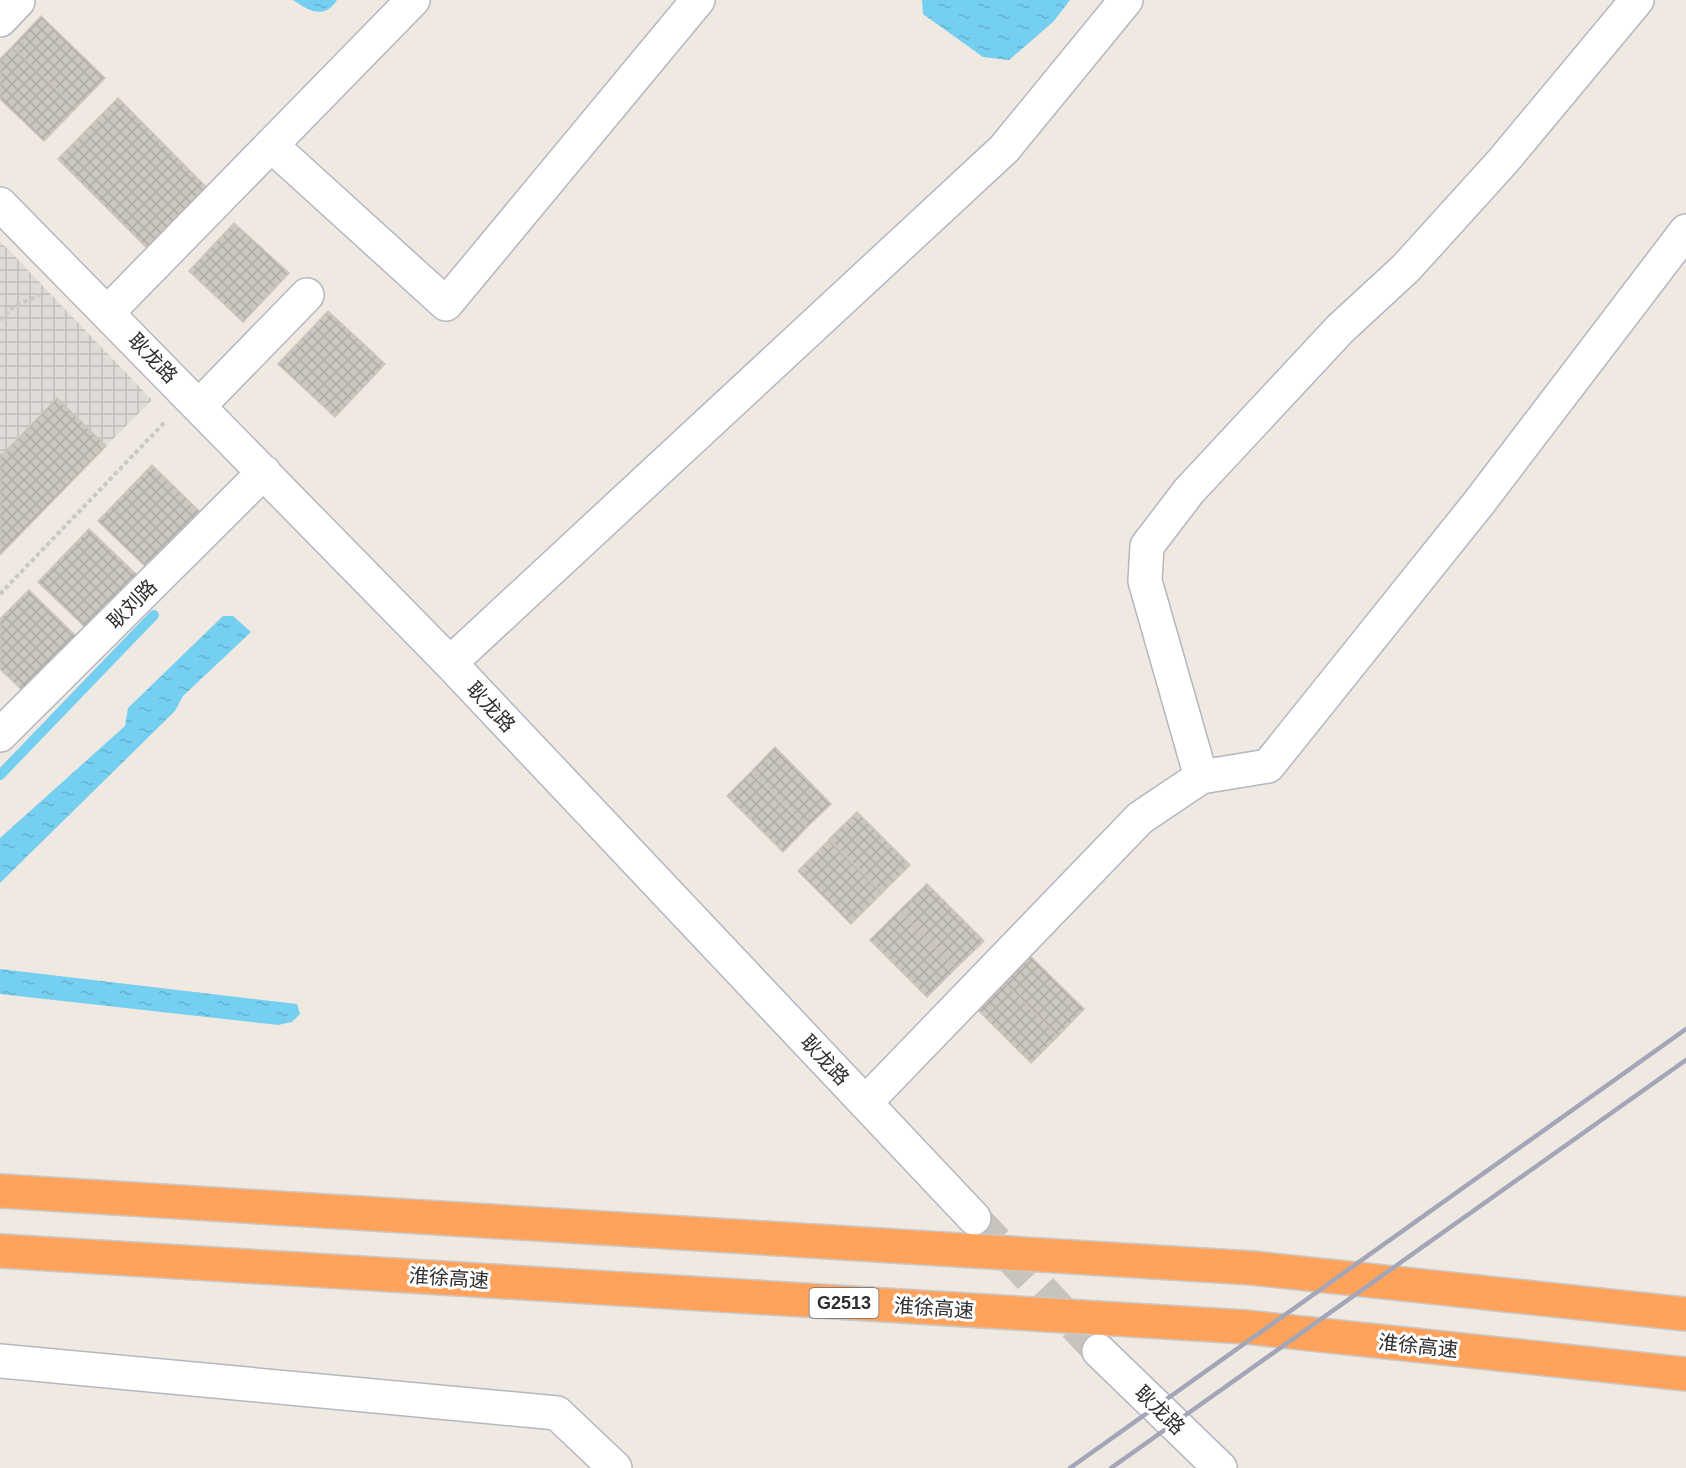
<svg xmlns="http://www.w3.org/2000/svg" width="1686" height="1468" viewBox="0 0 1686 1468" font-family="Helvetica,'Noto Sans SC',sans-serif">
	<style>
		.plaza { fill: url(#plaza-grid) }
		.water { fill: url(#water-ripples) }
		.lines { fill: none; stroke-linecap: round; stroke-linejoin: round }
		.stream { stroke: #75cff0; stroke-width: 10 }
		.building { fill: url(#building-cross-hatch); stroke: #cbc5ba; stroke-width: 1.5 }
		.minor-tunnel { stroke: #c8c4bd; stroke-width: 33; stroke-dasharray: 33 16; stroke-linecap: butt }
		.minor-casing { stroke: #b4b7c1; stroke-width: 36 }
		.highway-casing { stroke: #c9c9c9; stroke-width: 36 }
		.path { stroke: #c9c9c9; stroke-width: 4; stroke-dasharray: 4.5 3; stroke-linecap: butt }
		.minor { stroke: #fff; stroke-width: 33 }
		.highway { stroke: #ffa35c; stroke-width: 33 }
		.rail { stroke: #a3a6b8; stroke-width: 4.5 }
		.labels { text-anchor: middle; stroke-width: 6; stroke-linejoin: round; paint-order: stroke }
		.shield { fill: #fff; stroke: #6d6d6d; stroke-width: 1.5 }
		.shield-label { font-size: 18px; font-weight: bold; fill: #2e2e2e }
		.street-label { font-size: 20px; fill: #2e2e2e; stroke: #fff }
	</style>
	<defs>
		<pattern id="plaza-grid" width="8" height="8" patternUnits="userSpaceOnUse" patternTransform="scale(1.5)"><rect width="8" height="8" fill="#dfdcd8"/><path d="M0 4h8M4 0v8" fill="none" stroke="#c0bdba"/></pattern>
		<pattern id="water-ripples" width="26" height="14" patternUnits="userSpaceOnUse" patternTransform="scale(1.5)"><rect width="26" height="14" fill="#75cff0"/><path d="M2 4q2-2 4 0t4 0M15 11q2-2 4 0t4 0" fill="none" stroke="#66b2ce"/></pattern>
		<pattern id="building-cross-hatch" width="8" height="8" patternUnits="userSpaceOnUse" patternTransform="scale(1.5)"><rect width="8" height="8" fill="#cbc7bf"/><path d="M0 0l8 8M0 8l8-8" fill="none" stroke="#afaba4"/></pattern>
	</defs>
	<rect width="100%" height="100%" fill="#efe9e1"/>
	<path class="plaza" d="M0,241L152,400L106,446L57,398L2,455L0,453Z"/>
	<path class="water" d="M293,0H337C324,20 309,11 293,0Z
		M922,0H1070L1053,22L1009,60L983,57L923,14Z
		M223,616H233L251,632L183,696L175,711L0,883V838L125,726L128,708Z
		M0,969L297,1004L300,1014L292,1022L278,1025L0,994Z"/>
	<g class="lines">
		<path class="stream" d="M0,775L154,615"/>
	</g>
	<path class="building" d="M41,16L105,78L76,108L12,47Z
		M12,47L76,108L44,141L0,99V59Z
		M118,98L213,194L153,254L58,159Z
		M234,223L289,273L243,322L189,271Z
		M328,311L385,364L335,417L278,364Z
		M57,398L106,446L0,555V453L2,455Z
		M152,465L201,513L148,569L98,521Z
		M89,529L140,578L89,631L38,582Z
		M29,590L79,639L26,694L0,669V619Z
		M775,747L831,804L807,827L752,771Z
		M752,771L807,827L783,852L727,796Z
		M857,812L910,865L882,893L829,839Z
		M829,840L882,893L851,924L798,871Z
		M927,884L984,941L956,968L899,911Z
		M899,911L956,968L927,997L870,940Z
		M1026,952L1084,1009L1058,1036L1000,978Z
		M1000,978L1058,1036L1031,1063L973,1005Z"/>
	<g class="lines">
		<path class="minor-tunnel" d="M974,1218L1099,1351"/>
		<g class="minor-casing">
			<path id="minor" d="M0,20L18,1
				M271,145L446,304L698,0
				M0,204L450,663L974,1218
				M108,312L413,0
				M199,406L307,295
				M450,663L1004,149L1126,0
				M0,735L264,472
				M1201,777L1145,581L1147,546L1189,491L1340,329L1406,268L1503,161L1637,0
				M865,1103L1140,818L1201,777L1268,766L1478,504L1686,231
				M1099,1351L1220,1468
				M0,1361L557,1413L615,1468"/>
		</g>
		<g class="highway-casing">
			<path id="highway" d="M0,1191L1252,1268L1686,1314
				M0,1251L1246,1327L1686,1374"/>
		</g>
		<path class="path" d="M0,320L13,307L42,294
			M0,594L166,421"/>
		<use href="#minor" class="minor"/>
		<use href="#highway" class="highway"/>
		<path class="rail" d="M1070,1468L1686,1029
			M1111,1468L1686,1060"/>
	</g>
	<g class="labels">
		<rect class="shield" x="809.5" y="1288" width="69" height="30" rx="4.5"/>
		<g class="shield-label">
			<text x="844" y="1309">G2513</text>
		</g>
		<g class="street-label">
			<text transform="translate(153 358) rotate(46)" y="7">耿龙路</text>
			<text transform="translate(132 604) rotate(-45)" y="7">耿刘路</text>
			<text transform="translate(491 707) rotate(47)" y="7">耿龙路</text>
			<text transform="translate(825 1060) rotate(47)" y="7">耿龙路</text>
			<text transform="translate(449 1278) rotate(4)" y="7">淮徐高速</text>
			<text transform="translate(934 1308) rotate(4)" y="7">淮徐高速</text>
			<text transform="translate(1418 1346) rotate(6)" y="7">淮徐高速</text>
			<text transform="translate(1160 1410) rotate(44)" y="7">耿龙路</text>
		</g>
	</g>
</svg>
